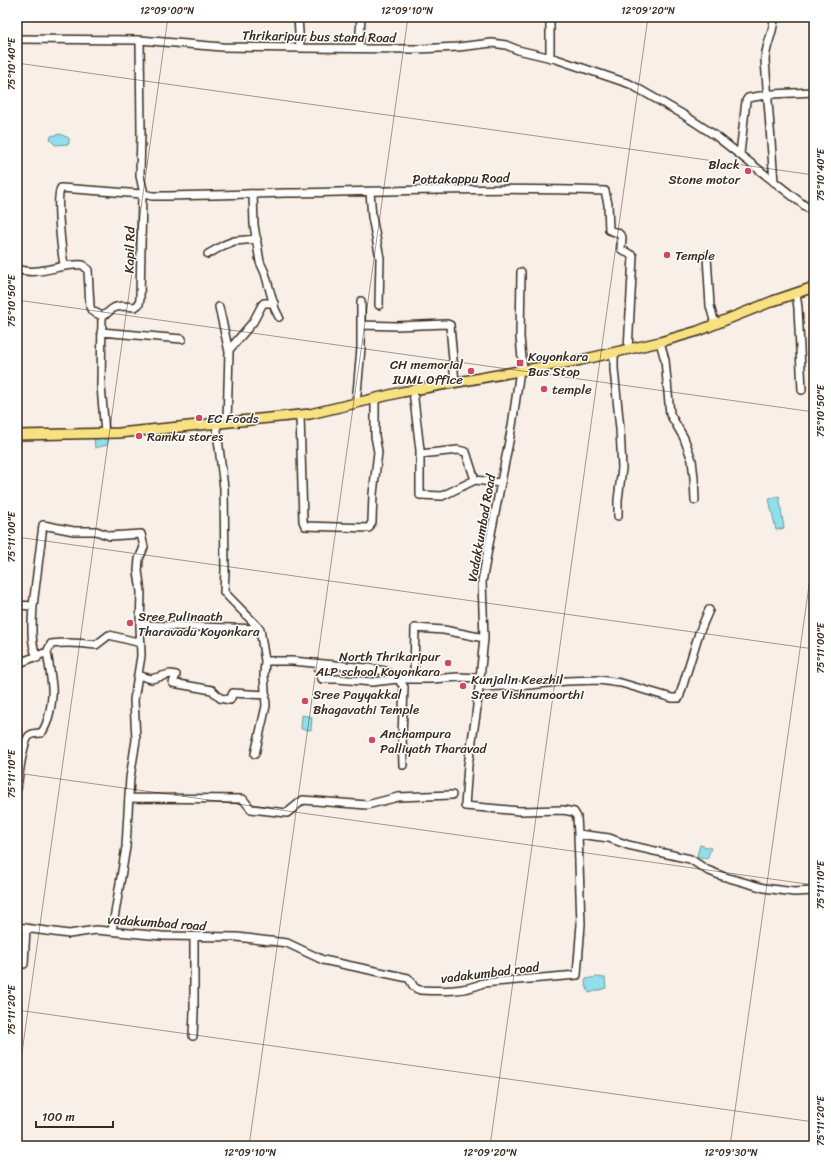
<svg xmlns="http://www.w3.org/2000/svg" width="831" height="1163" viewBox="0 0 831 1163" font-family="Sriracha,sans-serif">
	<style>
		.water { fill: #90dfed; stroke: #6e979a }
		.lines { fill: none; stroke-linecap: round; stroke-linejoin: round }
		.minor-casing { stroke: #3b2a1e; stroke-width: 10 }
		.major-casing { stroke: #3b2a1e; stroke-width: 12 }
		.minor { stroke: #fff; stroke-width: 7 }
		.major { stroke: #f8e181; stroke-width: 9 }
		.ticks { fill: none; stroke: #3b2a1e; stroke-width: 1; stroke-opacity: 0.45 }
		.poi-dot { fill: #d1495b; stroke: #fff; stroke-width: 1.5 }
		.labels { text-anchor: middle; stroke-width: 3; stroke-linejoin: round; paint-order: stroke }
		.street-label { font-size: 13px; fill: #3b2a1e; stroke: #fff }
		.poi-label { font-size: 13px; fill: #3b2a1e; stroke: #fff; text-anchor: start }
		.neatline { fill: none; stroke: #3b2a1e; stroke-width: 1.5 }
		.ticks-label { font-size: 10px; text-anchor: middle; fill: #3b2a1e }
	</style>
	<rect width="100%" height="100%" fill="#f8f0e8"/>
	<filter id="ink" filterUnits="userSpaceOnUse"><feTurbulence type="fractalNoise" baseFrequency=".025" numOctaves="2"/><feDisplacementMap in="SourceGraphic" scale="8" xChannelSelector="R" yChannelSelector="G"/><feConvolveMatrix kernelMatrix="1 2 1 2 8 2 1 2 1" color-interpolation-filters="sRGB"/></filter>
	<g filter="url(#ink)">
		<path class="water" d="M60,134L69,138V144L55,145L50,139L51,136Z
			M102,437L109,438L107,445L95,448L94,438Z
			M779,496L784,528L776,530L769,499Z
			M302,715L312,717L311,730L301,729Z
			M700,845L711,848L707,859L697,856Z
			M596,977L605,978L606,988L589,993L585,983L586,979Z"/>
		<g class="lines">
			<g class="minor-casing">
				<path id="minor" d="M298,17L300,48
					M774,17C774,33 766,43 765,60L774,182
					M17,39L140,40L222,47L300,48L418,49L458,47L492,43L506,45L518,50L556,59L630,84L684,115L716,136L814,213
					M359,48L361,17
					M550,58V17
					M740,154L746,101L748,98L772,94L814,92
					M370,192L372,217L380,258L379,305
					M144,194L152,196C196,196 240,194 285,193C392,191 499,187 605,191L608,204L609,230L618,233L622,237L621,249L633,256L628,350
					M253,194L254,225L260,262L265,273L275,309L279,317
					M208,254L224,245L234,241L257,239
					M707,256L710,306L715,324
					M64,265C62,253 55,196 61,188L142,194
					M17,269C38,277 60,263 83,265L88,270L90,307L92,311L102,316
					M521,272L520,337L523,370
					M796,293L798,308L802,390
					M219,307L229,352L227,422
					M361,325L396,326L447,324L450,325L455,383
					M101,332L182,339
					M660,342L665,360L670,414L684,438L692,460L694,478L695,500
					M229,350L253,322L262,305L264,303H274
					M614,353V369L620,429L622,468L618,500V516
					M413,391L420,450V495L442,496L475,480
					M356,404L361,348V301
					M300,415L303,521L305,526L369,528L372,522L373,494L378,452L375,436V399
					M216,423L224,488L225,571L224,592L260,629
					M105,433L101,386L102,316C106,314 109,312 112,309C118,304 128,307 135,307L139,304L140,299L142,194H144L140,176L141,132L140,40
					M420,454L458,450L466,452L475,480L501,483
					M17,605L33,606L43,525L74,531H96L110,536L141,534L144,547L139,559L138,571L141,592L140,625L260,629L265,661H292L367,668L385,671L398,679H432L458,677L480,678L484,638L482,582L488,549L512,426L520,370
					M33,606C32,624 30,641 37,658
					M47,652L51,644C67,642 81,643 96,645L109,635L141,643
					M17,664L47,652C49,664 51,676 52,687C53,698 49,725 41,733C38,733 32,733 29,736C23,742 18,779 17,789
					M317,664L322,679H338L372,682L398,679L404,687L402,735L403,765
					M141,676L151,679L170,674L176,675L173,683L212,690L220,698L230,700L233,693L266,695
					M414,678L415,628L444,630L484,638
					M479,687L530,685L566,681L599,680L621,683L672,698H679L699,633L709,610
					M255,754L266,706L264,675L265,661
					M130,798L243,799L251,809L287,813L303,800L367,805L398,797L452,795
					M578,834L609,838L628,845L690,859L707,870L722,876L764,888L794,892L814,891
					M17,927L69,934L96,930L162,936L237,937L287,943L323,960L408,978C414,983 410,987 420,990C440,991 465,992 483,983L577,975L581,924L578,834L577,817L574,812L563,810L520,811L465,806L468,765L476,715L480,678
					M112,931L126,847L130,778L136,740L134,700L141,656L140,625
					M24,964L26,928
					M193,1036L194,1012V937"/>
			</g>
			<g class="major-casing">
				<path id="major" d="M17,435L119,433L310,414L402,392L581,360L660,342L698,331L773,301L814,287"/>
			</g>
			<use href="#minor" class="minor"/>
			<use href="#major" class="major"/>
		</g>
	</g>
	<path class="ticks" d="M17,63L814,175M17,300L814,412M17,537L814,649M17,773L814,885M17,1010L814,1122M17,1088L168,17M249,1146L408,17M490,1146L648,17M730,1146L814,550"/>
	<g class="poi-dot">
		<circle cx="748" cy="171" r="4"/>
		<circle cx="667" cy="255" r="4"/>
		<rect x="516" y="359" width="8" height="8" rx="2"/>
		<circle cx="471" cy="371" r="4"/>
		<circle cx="544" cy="389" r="4"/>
		<circle cx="199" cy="418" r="4"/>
		<circle cx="139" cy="436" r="4"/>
		<circle cx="130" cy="623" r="4"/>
		<circle cx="448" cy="663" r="4"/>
		<circle cx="463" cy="686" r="4"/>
		<circle cx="305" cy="701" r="4"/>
		<circle cx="372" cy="740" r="4"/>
	</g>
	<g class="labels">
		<g class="street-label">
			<text transform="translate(319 36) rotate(1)" y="5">Thrikaripur bus stand Road</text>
			<text transform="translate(461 178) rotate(-1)" y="5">Pottakappu Road</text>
			<text transform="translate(129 250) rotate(-89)" y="5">Kapil Rd</text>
			<text transform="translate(481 528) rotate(-80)" y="5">Vadakkumbad Road</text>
			<text transform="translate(157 922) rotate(4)" y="5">vadakumbad road</text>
			<text transform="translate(490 972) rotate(-7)" y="5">vadakumbad road</text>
		</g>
		<g class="poi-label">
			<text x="740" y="169" text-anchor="end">Black<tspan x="740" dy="15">Stone motor</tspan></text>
			<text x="675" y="260">Temple</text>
			<text x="528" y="361">Koyonkara<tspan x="528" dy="15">Bus Stop</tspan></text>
			<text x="463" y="369" text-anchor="end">CH memorial<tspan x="463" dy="15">IUML Office</tspan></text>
			<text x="552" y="394">temple</text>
			<text x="207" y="423">EC Foods</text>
			<text x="147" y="441">Ramku stores</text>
			<text x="138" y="621">Sree Pulinaath<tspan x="138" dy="15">Tharavadu Koyonkara</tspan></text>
			<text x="440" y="661" text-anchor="end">North Thrikaripur<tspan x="440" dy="15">ALP school Koyonkara</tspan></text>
			<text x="471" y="684">Kunjalin Keezhil<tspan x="471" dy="15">Sree Vishnumoorthi</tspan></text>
			<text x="313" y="699">Sree Payyakkal<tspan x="313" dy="15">Bhagavathi Temple</tspan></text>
			<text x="380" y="738">Anchampura<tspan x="380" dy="15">Palliyath Tharavad</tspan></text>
		</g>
	</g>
	<rect width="831" height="1163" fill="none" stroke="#fff" stroke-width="44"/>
	<path d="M36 1121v6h77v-6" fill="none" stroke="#3b2a1e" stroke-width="2"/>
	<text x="42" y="1121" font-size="12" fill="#3b2a1e" stroke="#ffffff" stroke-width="3" paint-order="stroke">100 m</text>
	<rect x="22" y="22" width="787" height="1119" class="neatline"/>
	<g class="ticks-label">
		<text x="167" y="14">12°09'00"N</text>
		<text x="407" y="14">12°09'10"N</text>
		<text x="648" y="14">12°09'20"N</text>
		<text transform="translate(11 64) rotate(-90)" y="4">75°10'40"E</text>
		<text transform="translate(820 175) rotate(-90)" y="4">75°10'40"E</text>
		<text transform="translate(11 301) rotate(-90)" y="4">75°10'50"E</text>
		<text transform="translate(820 411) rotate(-90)" y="4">75°10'50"E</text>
		<text transform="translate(11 537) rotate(-90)" y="4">75°11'00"E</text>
		<text transform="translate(820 648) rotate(-90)" y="4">75°11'00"E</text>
		<text transform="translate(11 774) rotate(-90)" y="4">75°11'10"E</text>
		<text transform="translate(820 885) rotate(-90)" y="4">75°11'10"E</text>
		<text transform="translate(11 1010) rotate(-90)" y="4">75°11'20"E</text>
		<text transform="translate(820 1121) rotate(-90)" y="4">75°11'20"E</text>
		<text x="250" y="1156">12°09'10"N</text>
		<text x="490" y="1156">12°09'20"N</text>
		<text x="731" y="1156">12°09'30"N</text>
	</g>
</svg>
